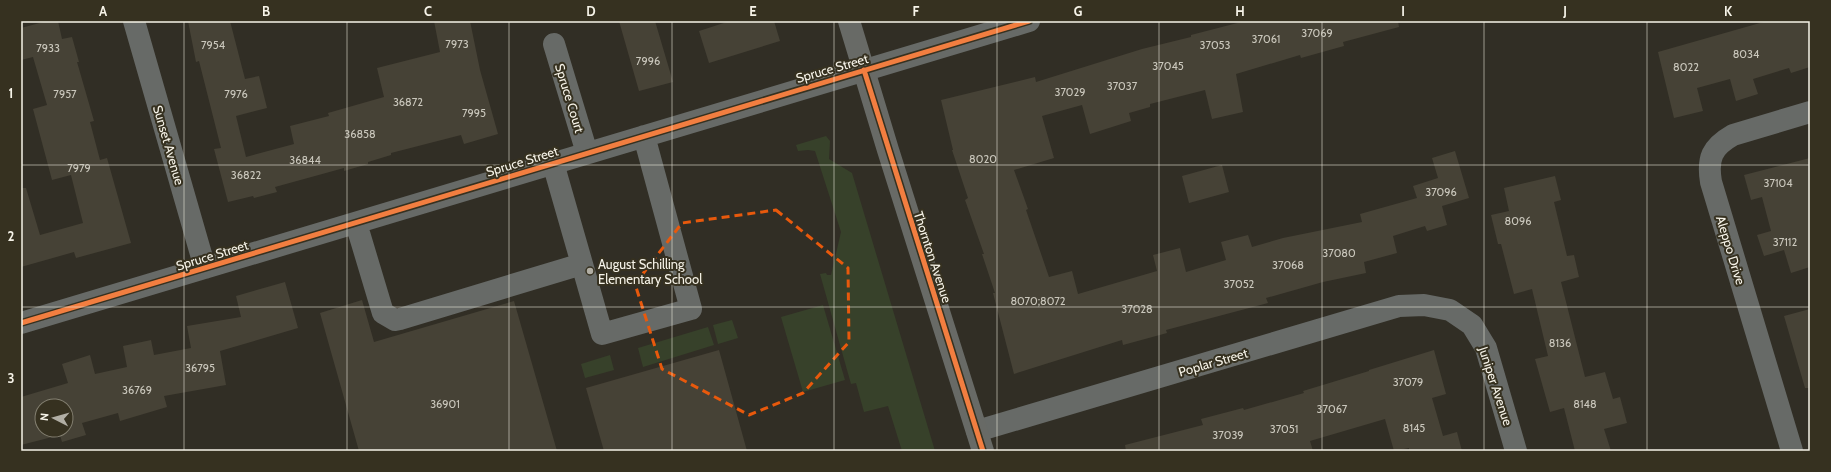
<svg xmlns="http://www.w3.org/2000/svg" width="1831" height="472" viewBox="0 0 1831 472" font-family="Cabin,sans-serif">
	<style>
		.green { fill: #37412a }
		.building { fill: #464236; fill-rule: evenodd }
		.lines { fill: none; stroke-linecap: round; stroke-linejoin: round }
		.minor { stroke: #676a67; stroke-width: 22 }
		.major { stroke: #686a66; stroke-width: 22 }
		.cycleway-casing { stroke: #363120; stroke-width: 8 }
		.cycleway { stroke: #f27e40; stroke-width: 5 }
		.marked { fill: none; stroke: #e8590c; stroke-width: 3; stroke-dasharray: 8 5; stroke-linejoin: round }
		.grid { fill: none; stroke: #f6f3e8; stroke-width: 1; stroke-opacity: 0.55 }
		.poi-dot { fill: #b1aea4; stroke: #363120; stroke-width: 1.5 }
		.labels { text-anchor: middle; stroke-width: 4; stroke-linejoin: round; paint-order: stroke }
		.number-label { font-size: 11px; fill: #cac7bc }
		.street-label { font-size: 13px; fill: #f6f3e8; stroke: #363120 }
		.poi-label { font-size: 13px; fill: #f6f3e8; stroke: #363120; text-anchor: start }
		.neatline { fill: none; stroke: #f6f3e8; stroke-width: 1.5 }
		.grid-label { font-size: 13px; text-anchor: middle; font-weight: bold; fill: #f6f3e8 }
	</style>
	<rect width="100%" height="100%" fill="#312e25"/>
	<path class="green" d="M826,136L830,141L829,159L852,173L935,451H902L888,406L864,412L856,383L851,384L820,274L826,273L827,275H831L841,232L815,151L808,150L798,151L796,145Z
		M823,305L845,380L803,392L781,317Z
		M732,320L738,338L718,344L713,325Z
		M708,327L714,345L643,367L638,348Z
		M610,355L614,370L585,378L581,364Z"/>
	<path class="building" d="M47,21H58L62,39L72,37L79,62H77L94,121L90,122L100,160L107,158L131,243L76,258L74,252L21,267V188H26L40,235L83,223L71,175L52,180L33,109L47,105L33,57L21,60V28Z
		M188,21H230L245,79L259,76L267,108L236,116L246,157L294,144L290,126L329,116L328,113L384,97L377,68L440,52L434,21H470L480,70L498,134L464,144L461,135L391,153V155L368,162V164L344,171V168L275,187L277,192L254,198L253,196L228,202L214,149L221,148L199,61L196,62Z
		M619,21H655L673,82L639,91Z
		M730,21H774L780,41L709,63L699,31Z
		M1245,21H1398L1399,27L1343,42L1344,46L1301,58L1300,55L1236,74L1243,112L1212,119L1205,90L1150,104V107L1129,113L1131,121L1090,134L1082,105L1042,116L1054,158L1014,170L1028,209L1026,210L1049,277L1072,271L1078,294L1157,271L1153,255L1180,248L1186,272L1226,260L1221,242L1248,235L1252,247L1283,238L1362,222L1360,214L1417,198L1413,186L1438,178L1432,158L1455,151L1469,198L1442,206L1447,225L1427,231L1425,226L1393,236L1397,253L1364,262L1366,273L1323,282L1266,298L1268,303L1166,330L1167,333L1123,345L1122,340L1014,374L993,293H995L982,254H984L965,200L968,198L952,150H953L941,100L1035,77L1036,82L1142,49L1191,37V35Z
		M1767,21H1810V67L1791,73L1789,68L1753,79L1758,94L1736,101L1730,79L1697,88L1703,111L1674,118L1658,52Z
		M1810,158V267L1791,273L1784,250L1764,256L1757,235L1771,231L1762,197L1751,200L1744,175Z
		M1222,165L1229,192L1189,203L1182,176Z
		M1555,176L1561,200L1554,202L1567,256L1574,255L1579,277L1561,282L1585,377L1605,372L1613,399L1620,397L1627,423L1604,429L1611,451H1575L1564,408L1550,412L1535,359L1548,356L1532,289L1514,294L1501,244H1498L1491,215L1509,211L1504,188Z
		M285,282L298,328L220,351L226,385L164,396L167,407L120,421L118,413L82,423L86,435L62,442L60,435L21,445V397L68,383L62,364L90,355L95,374L127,367L123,346L151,340L154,355L191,348L187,326L241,317L236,296ZM42,406H66V430H42Z
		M362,300L374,342L514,301L557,451H359L320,313Z
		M1810,309V388H1805L1784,316Z
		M719,350L747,451H604L586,388Z
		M1434,350L1446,394L1432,398L1443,436L1457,432L1462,451H1409V448L1394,451L1385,419L1310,441L1313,451H1126L1125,445L1203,425L1201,419L1243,408L1244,410L1304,393L1303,391L1369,371V370Z"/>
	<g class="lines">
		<path class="minor" d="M134,21L205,268
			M554,44L587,153
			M356,223L383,313L395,320L400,319L582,264L553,163
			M582,264L602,334L691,309L644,136
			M21,323L1029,21
			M977,431L1399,306L1424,305L1450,310L1472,325L1486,348L1516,451
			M1792,451L1711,182C1707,158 1712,147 1733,135L1810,112"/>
		<path class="major" d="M849,21L888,150L983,451"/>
		<g class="cycleway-casing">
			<path id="cycleway" d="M864,70L983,451
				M21,323L1029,21"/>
		</g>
		<use href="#cycleway" class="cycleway"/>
	</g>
	<path class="marked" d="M776,210L848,268L849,342L803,393L749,415L662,369L635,284L682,223Z"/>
	<path class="grid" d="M184,21V451M347,21V451M509,21V451M672,21V451M834,21V451M997,21V451M1159,21V451M1322,21V451M1484,21V451M1647,21V451M21,165H1810M21,307H1810"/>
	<circle class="poi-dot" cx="590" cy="271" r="4"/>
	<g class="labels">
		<g class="number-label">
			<text x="1317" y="37">37069</text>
			<text x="1266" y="43">37061</text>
			<text x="457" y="48">7973</text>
			<text x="213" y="49">7954</text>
			<text x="1215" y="49">37053</text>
			<text x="48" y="52">7933</text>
			<text x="1746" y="58">8034</text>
			<text x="648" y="65">7996</text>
			<text x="1168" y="70">37045</text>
			<text x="1686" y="71">8022</text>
			<text x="1122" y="90">37037</text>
			<text x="1070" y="96">37029</text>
			<text x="65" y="98">7957</text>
			<text x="236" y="98">7976</text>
			<text x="408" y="106">36872</text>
			<text x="474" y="117">7995</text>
			<text x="360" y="138">36858</text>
			<text x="983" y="163">8020</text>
			<text x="305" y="164">36844</text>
			<text x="79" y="172">7979</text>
			<text x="246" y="179">36822</text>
			<text x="1778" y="187">37104</text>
			<text x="1441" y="196">37096</text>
			<text x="1518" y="225">8096</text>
			<text x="1785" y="246">37112</text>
			<text x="1339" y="257">37080</text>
			<text x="1288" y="269">37068</text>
			<text x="1239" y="288">37052</text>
			<text x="1038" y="305">8070;8072</text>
			<text x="1137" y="313">37028</text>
			<text x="1560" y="347">8136</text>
			<text x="200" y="372">36795</text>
			<text x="1408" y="386">37079</text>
			<text x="137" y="394">36769</text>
			<text x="445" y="408">36901</text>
			<text x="1585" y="408">8148</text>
			<text x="1332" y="413">37067</text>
			<text x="1414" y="432">8145</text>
			<text x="1284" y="433">37051</text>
			<text x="1228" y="439">37039</text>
		</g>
		<g class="street-label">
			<text transform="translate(832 68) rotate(-16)" y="5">Spruce Street</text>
			<text transform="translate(570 98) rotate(73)" y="5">Spruce Court</text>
			<text transform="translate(169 145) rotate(74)" y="5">Sunset Avenue</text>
			<text transform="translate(522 161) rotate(-17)" y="5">Spruce Street</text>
			<text transform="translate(1731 250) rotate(73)" y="5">Aleppo Drive</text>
			<text transform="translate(212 255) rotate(-17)" y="5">Spruce Street</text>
			<text transform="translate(933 257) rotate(72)" y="5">Thornton Avenue</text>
			<text transform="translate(1213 362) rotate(-16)" y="5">Poplar Street</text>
			<text transform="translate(1496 386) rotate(72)" y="5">Juniper Avenue</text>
		</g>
		<g class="poi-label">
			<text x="598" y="269">August Schilling<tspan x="598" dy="15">Elementary School</tspan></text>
		</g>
	</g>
	<rect width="1831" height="472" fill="none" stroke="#363120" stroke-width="44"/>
	<g transform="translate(54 418) rotate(276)"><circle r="19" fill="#363120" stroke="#837f70"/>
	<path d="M0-3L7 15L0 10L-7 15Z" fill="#b1aea4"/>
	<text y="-6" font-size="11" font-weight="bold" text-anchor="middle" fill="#f6f3e8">N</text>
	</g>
	<rect x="22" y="22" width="1787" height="428" class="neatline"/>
	<g class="grid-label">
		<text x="103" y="16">A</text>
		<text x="266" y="16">B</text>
		<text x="428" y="16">C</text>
		<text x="591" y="16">D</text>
		<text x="753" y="16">E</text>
		<text x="916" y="16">F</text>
		<text x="1078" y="16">G</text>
		<text x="1240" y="16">H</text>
		<text x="1403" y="16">I</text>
		<text x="1565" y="16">J</text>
		<text x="1728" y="16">K</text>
		<text x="11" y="98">1</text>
		<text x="11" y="241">2</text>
		<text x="11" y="383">3</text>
	</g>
</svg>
